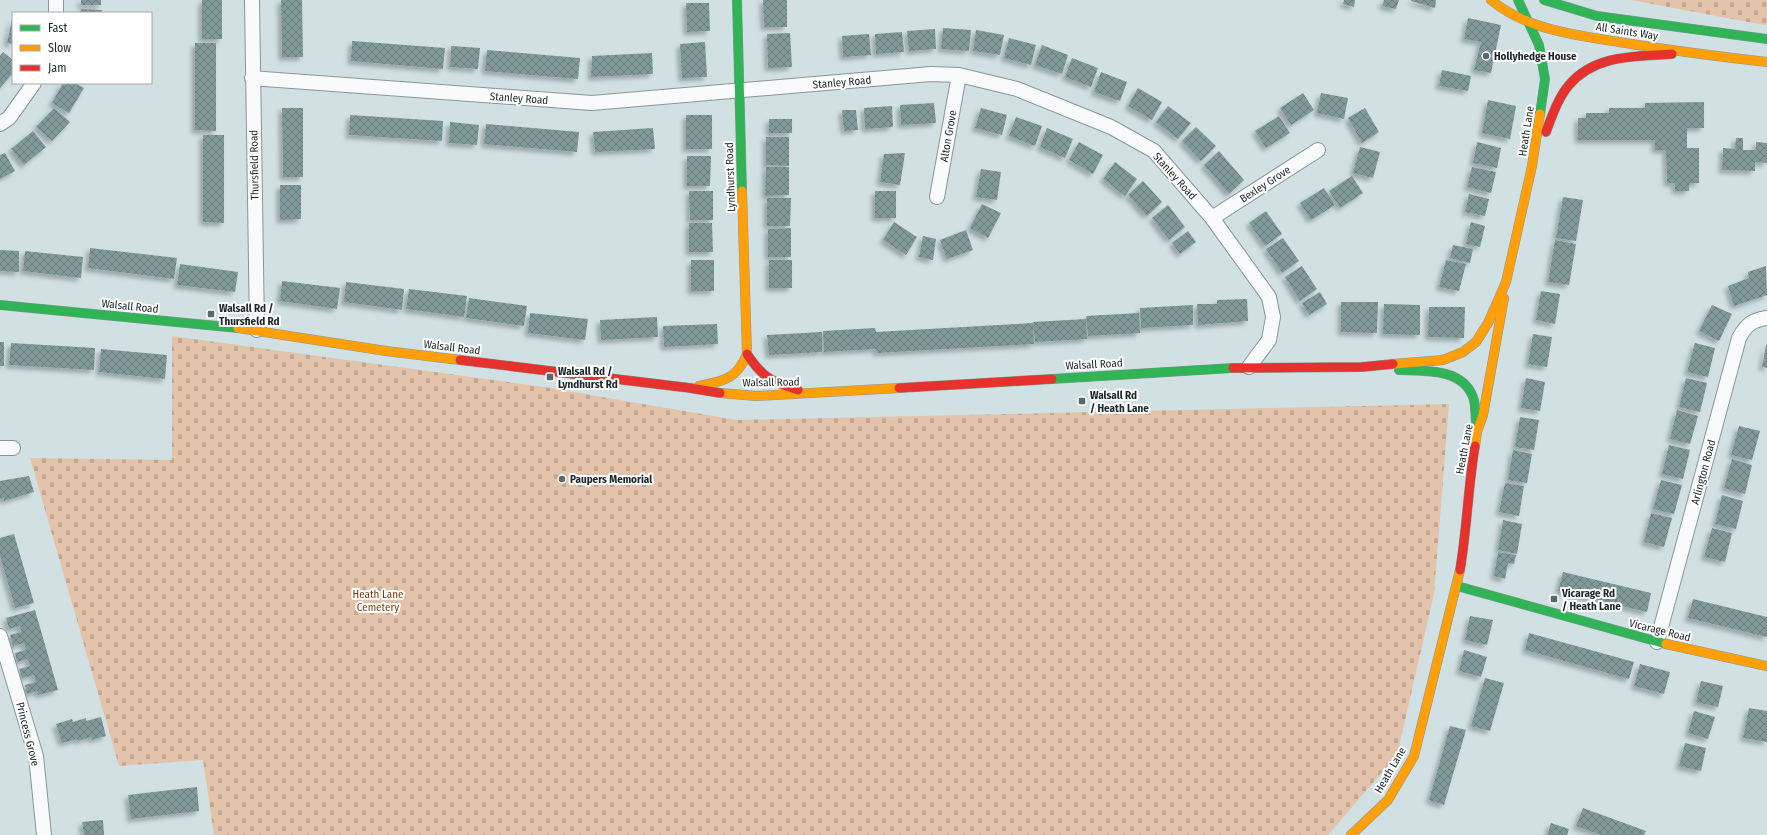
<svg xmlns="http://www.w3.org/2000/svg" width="1767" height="835" viewBox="0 0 1767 835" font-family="'Fira Sans Condensed',sans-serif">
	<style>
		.cemetery { fill: url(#cemetery-stones) }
		.building { fill: url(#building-cross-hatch); filter: url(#shadow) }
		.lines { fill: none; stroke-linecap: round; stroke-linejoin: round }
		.street-casing { stroke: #899697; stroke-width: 16 }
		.fast-casing { stroke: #899697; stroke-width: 10 }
		.slow-casing { stroke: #899697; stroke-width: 10 }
		.jam-casing { stroke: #899697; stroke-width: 10 }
		.street { stroke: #f8fafb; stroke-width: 14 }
		.fast { stroke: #30b455; stroke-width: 9 }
		.slow { stroke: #ff9f0a; stroke-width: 9 }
		.jam { stroke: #e5322d; stroke-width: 9 }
		.poi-dot { fill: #5b6769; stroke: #fff; stroke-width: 1.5 }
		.labels { text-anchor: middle; stroke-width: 4; stroke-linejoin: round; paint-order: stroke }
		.street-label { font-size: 11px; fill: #1c2628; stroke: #fff }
		.poi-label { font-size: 11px; font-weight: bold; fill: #1c2628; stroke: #fff; text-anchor: start }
		.park-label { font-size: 11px; fill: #753f0d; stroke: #fff }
	</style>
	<defs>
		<pattern id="cemetery-stones" width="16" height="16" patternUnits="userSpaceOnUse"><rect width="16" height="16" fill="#e3c4aa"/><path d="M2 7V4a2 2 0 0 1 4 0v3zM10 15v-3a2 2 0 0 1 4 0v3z" fill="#c2a892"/></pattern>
		<pattern id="building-cross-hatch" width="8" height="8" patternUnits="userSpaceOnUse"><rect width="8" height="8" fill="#82999c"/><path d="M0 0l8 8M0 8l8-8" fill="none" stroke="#6a7d7f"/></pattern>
		<filter id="shadow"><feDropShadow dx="-3.5" dy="3.5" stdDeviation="2" flood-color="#0004"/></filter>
	</defs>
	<rect width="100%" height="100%" fill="#d1e1e3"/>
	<path class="cemetery" d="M1631,0H1767V24L1764,25Z
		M172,336L544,387L737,420L1449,404L1434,594L1397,755L1328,835H214L203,760L119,766L30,458L172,460Z"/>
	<path class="building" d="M81,0H101V5H81Z
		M202,0H222V39H202Z
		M281,0H302L303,57H282Z
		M763,0H787V27H764Z
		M1344,0H1355L1354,7L1343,4Z
		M1384,0H1399L1396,9L1382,6Z
		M1411,0H1436L1435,8L1411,1Z
		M686,3H709L710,31L687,32Z
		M81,9L102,10L101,13H80Z
		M1468,18L1501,25L1491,73L1474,70L1481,42L1464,39Z
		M12,19H13V44L7,43Z
		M943,28L971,30L969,51L941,49Z
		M935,29L936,49L909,51L907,31Z
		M976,30L1004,35L1000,55L973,51Z
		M902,32L904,52L876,54L875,34Z
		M790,33L792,67L768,68L767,34Z
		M869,34L871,55L843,57L842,36Z
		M1009,38L1036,45L1031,65L1004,58Z
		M352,41L445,48L443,69L351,61Z
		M705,42L707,77L682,78L680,44Z
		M195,43H216V131L195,130Z
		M1042,45L1068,55L1062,74L1035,65Z
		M451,46L480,48L478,69L450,67Z
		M487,50L580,58L578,79L485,71Z
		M3,52L13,60V73L0,88V56Z
		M652,53L653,74L591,77L592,56Z
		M1072,58L1098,68L1091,87L1065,77Z
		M1442,70L1471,76L1468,91L1439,86Z
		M1101,72L1127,82L1120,101L1094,92Z
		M63,83H75L84,88L69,113L52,103Z
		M1138,88L1162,102L1152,120L1128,106Z
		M1303,93L1314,110L1291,125L1280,108Z
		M1321,93L1348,98L1344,119L1317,113Z
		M1488,100L1516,106L1510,139L1482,133Z
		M1704,102V128H1687V148H1699V183H1689V191H1675V183H1667L1666,150H1655V140H1578V118H1586V113H1609V108H1645V103Z
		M934,103L936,123L901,125L900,105Z
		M892,106L893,127L865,129L864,108Z
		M1168,106L1191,123L1178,139L1156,122Z
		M54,108L70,122L52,141L36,127Z
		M282,108H303V177H283Z
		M981,108L1007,115L1002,135L975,128Z
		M1365,108L1379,132L1362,143L1348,118Z
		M842,110H856L858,130L844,131Z
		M350,115L443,121L442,141L349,135Z
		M686,115H712V149H686Z
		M1279,116L1290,133L1266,148L1255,131Z
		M1016,117L1042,126L1035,146L1009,136Z
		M769,119H792V133H769Z
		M450,122L479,125L477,145L449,143Z
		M486,124L579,132L577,152L484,144Z
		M1196,127L1216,146L1201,161L1182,141Z
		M653,128L655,149L595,152L593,132Z
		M1047,128L1073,139L1065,158L1040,147Z
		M33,131L46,147L24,165L11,149Z
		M203,135H224V223L203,222Z
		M766,137H789V166L766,165Z
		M1736,138H1743V150H1756V142L1767,143V163L1755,162V171L1722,170L1723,148L1735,149Z
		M1079,142L1103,155L1093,174L1069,160Z
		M1477,142L1501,148L1497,168L1473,163Z
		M1360,147L1380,152L1373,178L1353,173Z
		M1219,151L1244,180L1229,194L1204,165Z
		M5,153L15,171L0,179V155Z
		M905,153L900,185L880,182L884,154Z
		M687,156H711L710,186H687Z
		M1115,162L1137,179L1125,196L1103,179Z
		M766,167H789V195L765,196Z
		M1472,167L1496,172L1491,193L1467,187Z
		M981,169L1001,172L997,200L976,197Z
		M1352,176L1363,193L1340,208L1329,191Z
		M1143,181L1162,202L1147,216L1128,195Z
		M280,185H301V219L280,220Z
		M1324,188L1335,205L1311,220L1300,203Z
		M689,191H713V220H690Z
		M875,191H896V218H875Z
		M1469,194L1489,199L1485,216L1465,212Z
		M1563,197L1583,200L1576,241L1556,238Z
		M767,198H791L790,226H767Z
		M982,204L1001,213L988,238L970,228Z
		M1168,205L1185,227L1169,240L1152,218Z
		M1266,211L1282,234L1265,246L1249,223Z
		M894,222L917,237L906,255L883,240Z
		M1471,222L1485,226L1480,247L1466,244Z
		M689,223H712L713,252H689Z
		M791,228V257H768V229Z
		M966,230L973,250L947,259L940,240Z
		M1188,231L1196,242L1180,254L1172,243Z
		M923,236L936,239L933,260L919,257Z
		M1283,238L1299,261L1282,273L1266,249Z
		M1555,240L1576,244L1569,285L1548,282Z
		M1453,245L1473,249L1470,263L1450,258Z
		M90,248L177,258L174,279L88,268Z
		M0,250L19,251V272L0,271Z
		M25,251L83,257L81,278L23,271Z
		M691,260H714V291H691Z
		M769,260H792V288H769Z
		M1446,260L1466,264L1459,291L1439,287Z
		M180,264L238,272L235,292L177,285Z
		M1302,266L1317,289L1300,301L1285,277Z
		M1766,266L1767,295L1734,306L1728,286L1749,278L1748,272Z
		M282,281L340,288L337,309L280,301Z
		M346,282L404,289L402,310L344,302Z
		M409,289L467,296L464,317L406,309Z
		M1541,291L1560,294L1555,324L1536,320Z
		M1320,292L1327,304L1309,315L1302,303Z
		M469,298L527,306L524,326L466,318Z
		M1247,299L1248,321L1198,325L1197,304H1217V300Z
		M1341,302H1378L1377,333L1341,332Z
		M1384,304L1420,305V335L1383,334Z
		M1193,305V325L1141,328L1140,308Z
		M1712,305L1732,314L1719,341L1699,331Z
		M1429,307H1465L1464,338L1428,337Z
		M530,313L588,319L585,340L528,333Z
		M1139,313L1140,333L1088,336L1086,316Z
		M657,317L658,337L601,340L600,320Z
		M1086,319L1087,339L1035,342L1033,322Z
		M1033,323L1034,344L877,353L876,349L824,352L823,331L875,328L876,332Z
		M717,324L718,344L664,347L663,326Z
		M822,332V352L769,355L767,335Z
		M1533,334L1552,337L1547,367L1528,364Z
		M0,342H4V366H0Z
		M11,343L95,348L94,370L9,365Z
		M1695,343L1715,348L1708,377L1687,372Z
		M1766,345H1767V368L1762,367Z
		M101,349L167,355L165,379L99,372Z
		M1526,378L1545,382L1540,411L1521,408Z
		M1686,378L1707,383L1700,412L1679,407Z
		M1677,410L1698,416L1690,444L1670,439Z
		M1520,417L1539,420L1534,450L1515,447Z
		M1739,426L1760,431L1752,460L1731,455Z
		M1669,445L1690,450L1683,479L1662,474Z
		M1513,450L1532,454L1527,483L1508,480Z
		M1732,459L1752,465L1745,494L1724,488Z
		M29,476L34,492L4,501V498L0,499V481Z
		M1661,480L1682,485L1674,514L1653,509Z
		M1505,483L1524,486L1519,516L1499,512Z
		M1722,495L1743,501L1736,529L1715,524Z
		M1651,513L1672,518L1664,547L1644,542Z
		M1503,520L1522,524L1517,554L1498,550Z
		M1712,528L1732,533L1725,562L1704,557Z
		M14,534L34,603L15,608L0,556V538Z
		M1498,552L1516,555L1514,564L1508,563L1505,579L1494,576Z
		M1563,572L1651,593L1647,612L1558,591Z
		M1693,599L1767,617V637L1688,618Z
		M35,610L58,690L38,695L37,691L27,694L25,685L36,682L34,675L22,678L19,669L30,666L28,659L17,662L15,653L26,650L24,643L13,646L10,635L21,632L20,626L9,629L6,618Z
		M1470,616L1493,620L1487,645L1465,640Z
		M1529,633L1634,662L1629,679L1525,650Z
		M1464,650L1487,657L1481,677L1459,671Z
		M1640,664L1670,672L1664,694L1634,686Z
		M1485,678L1504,683L1490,731L1471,726Z
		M1701,681L1723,686L1718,707L1696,702Z
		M1749,708L1767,711V742L1743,738Z
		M1694,711L1715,717L1708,739L1688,733Z
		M101,717L106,736L92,740L91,737L78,741L77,739L62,743L56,724L72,719L73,722L86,718V721Z
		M1450,726L1466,730L1444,805L1429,800Z
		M1685,743L1706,748L1701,771L1679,766Z
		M197,787L199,811L131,819L128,795Z
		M1583,808L1646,831L1644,835H1601L1576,826Z
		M103,820L104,835H84L82,822Z
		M1551,823L1569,829L1567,835H1547Z"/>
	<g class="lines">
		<g class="street-casing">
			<path id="street" d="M252,0L257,330
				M56,13V0
				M252,78L592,103L931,74L959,75L1017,89L1111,127L1154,151L1212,218L1269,297L1273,317L1269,340L1249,367
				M0,124L9,118L34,83
				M937,197L959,75
				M1212,218L1318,150
				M0,448H13
				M0,636L36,756L44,835
				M1657,642L1739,338C1746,325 1752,320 1767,318"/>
		</g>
		<g class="fast-casing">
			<path id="fast" d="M737,0L742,191
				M1518,0L1539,45L1545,79L1540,114
				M1544,0L1597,16L1767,39
				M0,305L238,328
				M1399,370C1425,371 1462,368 1473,397C1476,405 1475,414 1476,422
				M1052,379L1233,368
				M1457,586L1666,644"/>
		</g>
		<g class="slow-casing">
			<path id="slow" d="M1491,0C1529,32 1584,36 1631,44C1676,51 1722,57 1767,62
				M238,328L386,351L460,360
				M1393,364L1443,360L1463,352L1476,342L1488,323L1506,282L1532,166L1540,114
				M699,386C724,381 737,379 747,354L742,191
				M720,393L756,396L899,388
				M1475,446L1477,432L1483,415L1504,298
				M1666,644L1767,666
				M1351,835L1388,800L1414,756L1460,570"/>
		</g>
		<g class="jam-casing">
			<path id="jam" d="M1546,132C1552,116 1558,98 1569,85C1595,54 1635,57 1672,54
				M747,354C762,377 772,382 798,390
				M460,360L690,388L720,393
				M1233,368L1362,367L1393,364
				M899,388L1052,379
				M1460,570C1467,529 1468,487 1475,446"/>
		</g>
		<use href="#street" class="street"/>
		<use href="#fast" class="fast"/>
		<use href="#slow" class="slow"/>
		<use href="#jam" class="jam"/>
	</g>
	<g class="poi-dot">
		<circle cx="1486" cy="56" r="4"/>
		<rect x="207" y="310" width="8" height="8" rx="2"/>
		<rect x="546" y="373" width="8" height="8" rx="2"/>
		<rect x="1078" y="397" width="8" height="8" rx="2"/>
		<circle cx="562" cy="479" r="4"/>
		<rect x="1550" y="595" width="8" height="8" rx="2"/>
	</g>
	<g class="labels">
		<g class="street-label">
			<text transform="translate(1627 31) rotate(9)" y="4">All Saints Way</text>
			<text transform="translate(842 82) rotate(-5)" y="4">Stanley Road</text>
			<text transform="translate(519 98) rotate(4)" y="4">Stanley Road</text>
			<text transform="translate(1526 131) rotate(-81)" y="4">Heath Lane</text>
			<text transform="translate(948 136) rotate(-80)" y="4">Alton Grove</text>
			<text transform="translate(254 165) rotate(-91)" y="4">Thursfield Road</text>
			<text transform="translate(1175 176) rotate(48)" y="4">Stanley Road</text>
			<text transform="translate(730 177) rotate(-92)" y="4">Lyndhurst Road</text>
			<text transform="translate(1265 184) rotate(-33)" y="4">Bexley Grove</text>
			<text transform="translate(130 306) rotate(6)" y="4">Walsall Road</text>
			<text transform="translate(452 347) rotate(7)" y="4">Walsall Road</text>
			<text transform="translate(1094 364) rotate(-3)" y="4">Walsall Road</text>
			<text transform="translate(771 382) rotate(-1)" y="4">Walsall Road</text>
			<text transform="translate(1464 449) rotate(-79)" y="4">Heath Lane</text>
			<text transform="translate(1703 472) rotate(-75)" y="4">Arlington Road</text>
			<text transform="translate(1660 630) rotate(14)" y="4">Vicarage Road</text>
			<text transform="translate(28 734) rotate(76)" y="4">Princess Grove</text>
			<text transform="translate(1390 770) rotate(-60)" y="4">Heath Lane</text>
		</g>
		<g class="poi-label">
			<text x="1494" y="60">Hollyhedge House</text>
			<text x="219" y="312">Walsall Rd /<tspan x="219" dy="13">Thursfield Rd</tspan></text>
			<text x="558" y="375">Walsall Rd /<tspan x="558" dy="13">Lyndhurst Rd</tspan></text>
			<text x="1090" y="399">Walsall Rd<tspan x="1090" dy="13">/ Heath Lane</tspan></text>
			<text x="570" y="483">Paupers Memorial</text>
			<text x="1562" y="597">Vicarage Rd<tspan x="1562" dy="13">/ Heath Lane</tspan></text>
		</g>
		<g class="park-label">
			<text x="378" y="598">Heath Lane<tspan x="378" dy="13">Cemetery</tspan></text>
		</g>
	</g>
	<rect x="12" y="12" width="140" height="72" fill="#ffffff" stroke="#a4a8a9"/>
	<rect x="20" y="25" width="20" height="6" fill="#30b455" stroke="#a4a8a9"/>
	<text x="48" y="32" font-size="12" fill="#1c2628">Fast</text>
	<rect x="20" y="45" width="20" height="6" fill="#ff9f0a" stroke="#a4a8a9"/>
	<text x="48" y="52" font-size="12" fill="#1c2628">Slow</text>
	<rect x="20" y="65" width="20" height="6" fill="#e5322d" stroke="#a4a8a9"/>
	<text x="48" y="72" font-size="12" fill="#1c2628">Jam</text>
</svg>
